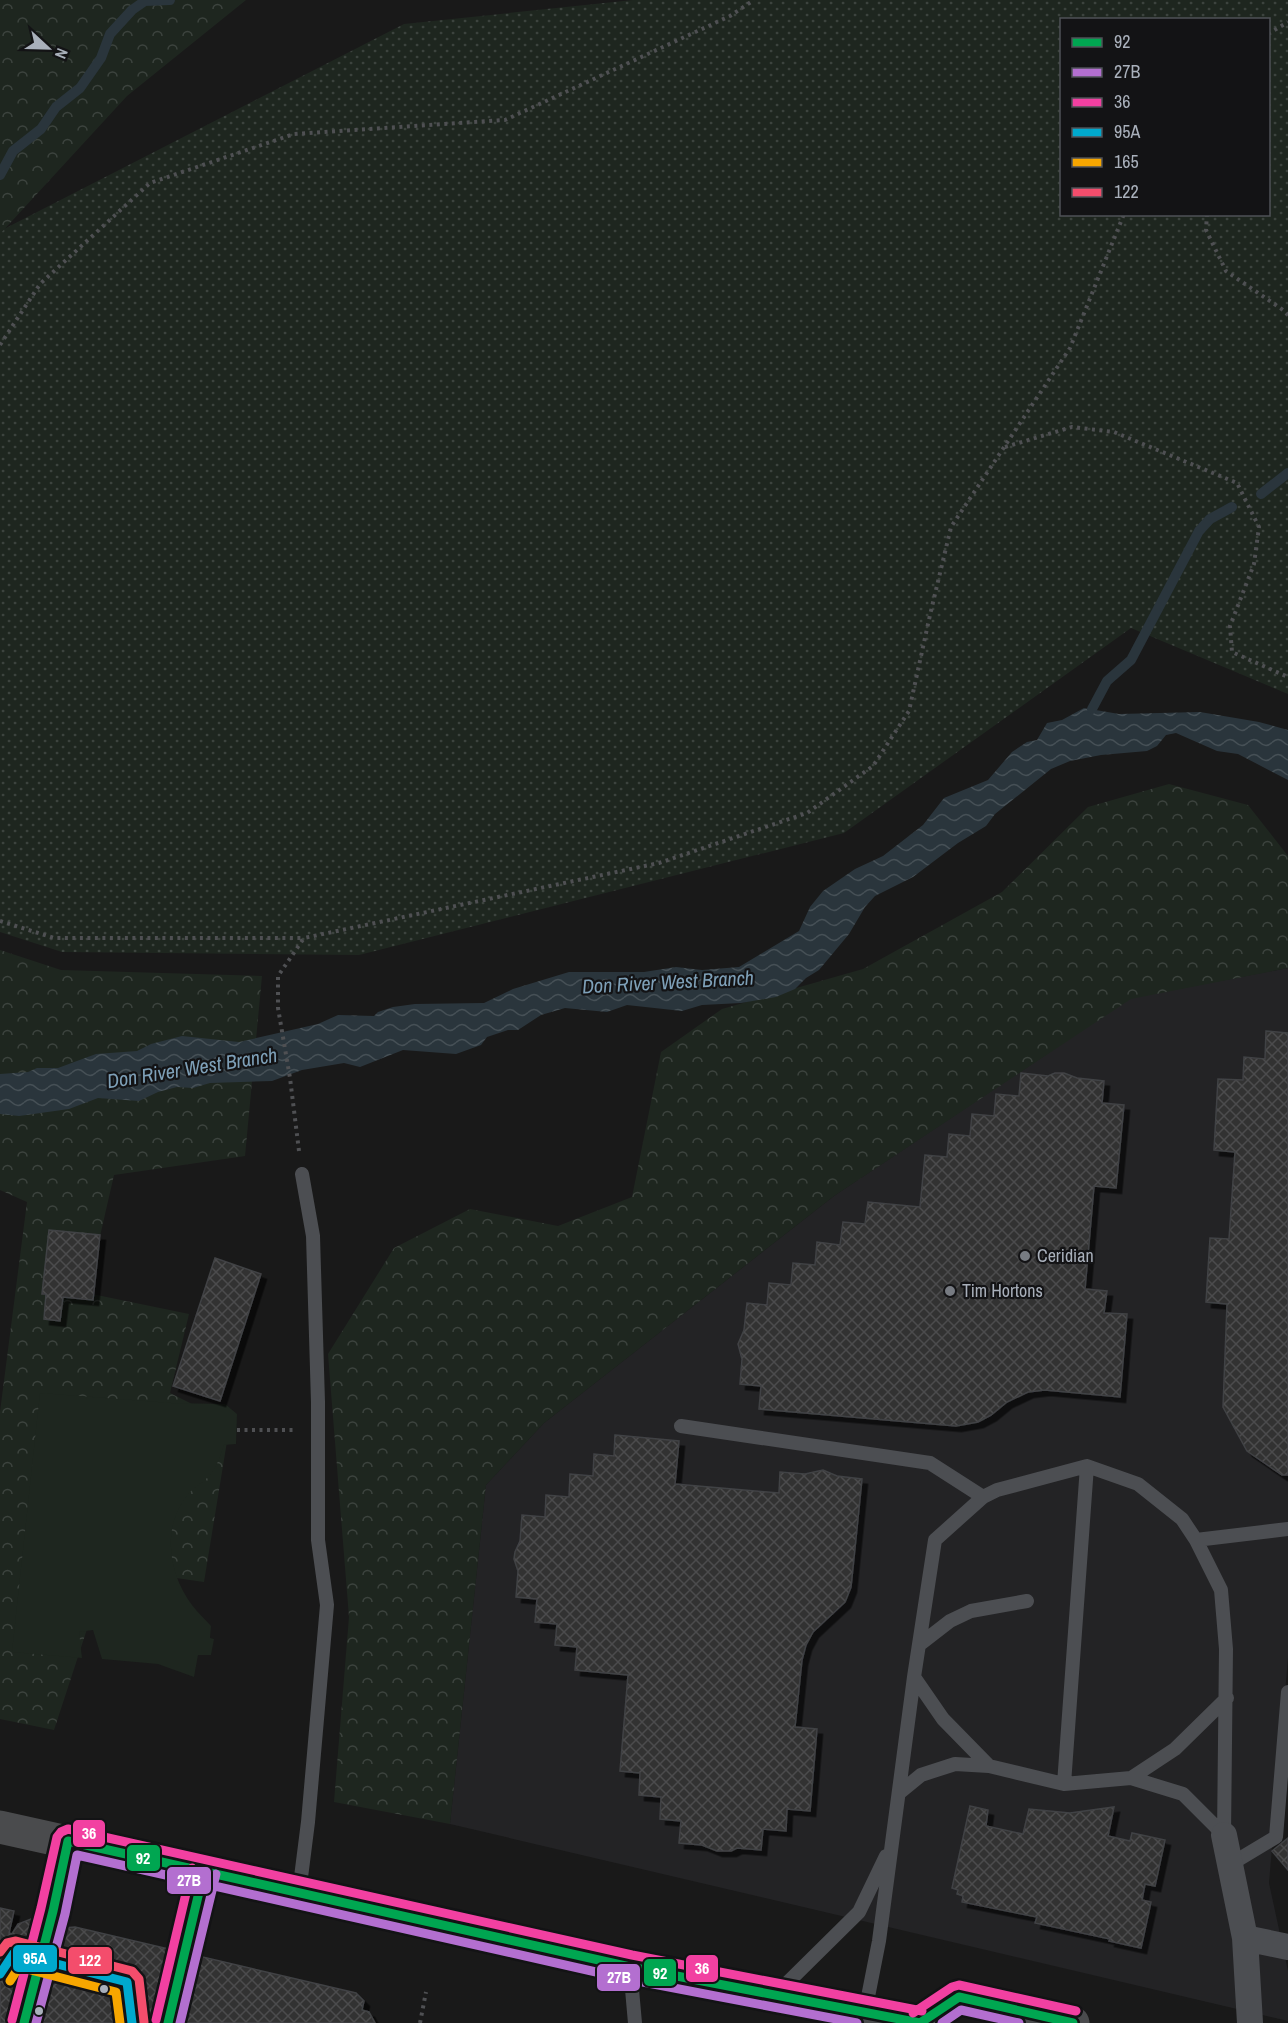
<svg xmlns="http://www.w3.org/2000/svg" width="1288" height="2023" viewBox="0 0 1288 2023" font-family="'Archivo Narrow',sans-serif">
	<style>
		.built { fill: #232325 }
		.grass { fill: url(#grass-dots); fill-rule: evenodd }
		.forest { fill: url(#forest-crowns) }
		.park { fill: #1e261f }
		.water { fill: url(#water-waves) }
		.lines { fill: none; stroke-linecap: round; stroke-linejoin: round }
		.stream { stroke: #2a353c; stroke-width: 10 }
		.building { fill: url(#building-cross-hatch); stroke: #414245; stroke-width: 1.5; filter: url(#shadow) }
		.path { stroke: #4f5053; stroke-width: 4; stroke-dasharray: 3 4.5; stroke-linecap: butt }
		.lane { stroke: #4c4e52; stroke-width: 14 }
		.street { stroke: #4c4e52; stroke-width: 26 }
		.primary { stroke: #4a4b4d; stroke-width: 33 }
		.bus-1-casing { stroke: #131315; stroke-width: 14 }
		.bus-2-casing { stroke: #131315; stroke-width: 14 }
		.bus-3-casing { stroke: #131315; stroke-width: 14 }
		.bus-4-casing { stroke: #131315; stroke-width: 14 }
		.bus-5-casing { stroke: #131315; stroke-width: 14 }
		.bus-6-casing { stroke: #131315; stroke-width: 14 }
		.bus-1 { stroke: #00a651; stroke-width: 9 }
		.bus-2 { stroke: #b36fd0; stroke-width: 9 }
		.bus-3 { stroke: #f240a1; stroke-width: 9 }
		.bus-4 { stroke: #00a9ce; stroke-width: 9 }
		.bus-5 { stroke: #f7a600; stroke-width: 9 }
		.bus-6 { stroke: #f44d6c; stroke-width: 9 }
		.poi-dot { fill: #777b82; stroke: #131315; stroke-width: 2 }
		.bus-dot { fill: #a9b0bb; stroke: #131315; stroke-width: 2 }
		.labels { text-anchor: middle; stroke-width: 4.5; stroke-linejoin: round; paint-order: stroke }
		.poi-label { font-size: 18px; fill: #a9b0bb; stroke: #131315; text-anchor: start }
		.water-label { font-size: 20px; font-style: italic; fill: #7ea0b8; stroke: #131315 }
		.line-badge { stroke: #131315; stroke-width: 2 }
		.badge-label { font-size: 16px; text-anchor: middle; font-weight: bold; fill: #fff }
	</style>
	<defs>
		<pattern id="grass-dots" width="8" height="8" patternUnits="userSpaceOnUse" patternTransform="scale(1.5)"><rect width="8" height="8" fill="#1e261f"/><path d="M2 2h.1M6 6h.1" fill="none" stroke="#3c433e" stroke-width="1.8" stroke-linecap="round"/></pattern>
		<pattern id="forest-crowns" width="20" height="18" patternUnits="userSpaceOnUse" patternTransform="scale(1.5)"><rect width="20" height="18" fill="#1e261f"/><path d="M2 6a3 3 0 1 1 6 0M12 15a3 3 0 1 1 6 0" fill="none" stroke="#3c433e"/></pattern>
		<pattern id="water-waves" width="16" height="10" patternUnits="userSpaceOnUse" patternTransform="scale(1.5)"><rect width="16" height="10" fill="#2a353c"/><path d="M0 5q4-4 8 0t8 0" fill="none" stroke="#465056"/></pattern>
		<pattern id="building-cross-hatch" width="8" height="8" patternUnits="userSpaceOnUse" patternTransform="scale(1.5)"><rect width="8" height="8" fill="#313131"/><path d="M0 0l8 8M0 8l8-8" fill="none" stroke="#4c4c4d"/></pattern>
		<filter id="shadow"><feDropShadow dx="5.5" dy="5.5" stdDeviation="0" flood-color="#0009"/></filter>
	</defs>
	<rect width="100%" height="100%" fill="#191919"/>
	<path class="built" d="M1288,968V1658L1269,1883L1288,1971V2021L450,1824L486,1485L544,1423L834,1196L1131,998Z"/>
	<path class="grass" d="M633,0H1288V694L1131,628L844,833L359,955L62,952L0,932V231L404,24ZM1062,20H1268V214H1062Z"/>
	<path class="forest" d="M0,0H246L127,96L0,234Z
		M1169,784L1248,805L1288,856V968L1131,999L834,1196L544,1423L486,1485L450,1824L334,1802L349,1617L328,1354L394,1248L470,1209L558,1226L632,1197L661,1052L722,1009L863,969L1002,892L1088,807Z
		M0,950L61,970L262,976L245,1156L114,1175L87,1293L189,1314L170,1393L230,1423L204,1582L107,1568L54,1730L0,1719V1412L27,1202L0,1190Z"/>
	<path class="park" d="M40,1393L171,1403L225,1404L237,1414L236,1444L224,1445C221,1453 218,1464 213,1471C208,1480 196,1485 189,1493C161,1526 168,1573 192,1605C198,1613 205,1619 211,1626L210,1638L214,1639L211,1655H198L194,1677L158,1664L102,1659L93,1630L79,1632L82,1658L12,1652Z"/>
	<path class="water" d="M1084,708L1119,714L1200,712L1259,722L1288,730V780L1238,754L1217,751L1176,733L1166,735L1157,746L1147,751L1101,755L1070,761L1051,769L995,814L986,826L958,843L913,877L875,896L865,907L849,934L819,970L806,978L795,989L776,997L741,1003L702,1005L682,1011L627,1005L607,1012L565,1008L541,1015L518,1030H508L487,1037L481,1045L456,1054L403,1050L360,1067L344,1063L302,1070L272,1081L210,1083L193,1088L177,1087L158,1092L139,1101L98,1098L69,1109L19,1116L0,1114V1074L28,1072L37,1068H58L96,1054L137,1051L151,1044L182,1036L239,1042L318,1024L338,1015L374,1016L378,1012L393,1007L415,1004L484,1003L513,989L569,972H644L676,967L702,970L739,967L799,931L810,907L823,891L855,869L883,856L923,825L944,798L988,780L1012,752L1027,742L1037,740L1047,723L1062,720Z"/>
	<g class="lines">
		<path class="stream" d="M0,175L13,151L41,129L56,107L80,88L101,58L110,34L132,10L145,1L170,0
			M1261,494L1288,473
			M1092,709L1107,681L1131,660L1199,531L1210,519L1232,507"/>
	</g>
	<path class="building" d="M1266,1031L1288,1033V1475H1282L1247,1451L1223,1407L1227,1304L1206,1302L1210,1238L1229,1239L1235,1152L1214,1150L1218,1079L1243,1080L1244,1057L1265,1059Z
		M1021,1073L1048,1076L1055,1073H1064L1077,1078L1104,1081L1102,1103L1124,1105L1116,1188L1094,1186L1085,1289L1107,1291L1104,1313L1127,1314L1120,1397L1045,1390L1028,1392L1007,1402L991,1415L978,1422L956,1426L759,1409L761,1386L740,1384L742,1359L738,1344L744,1330L747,1303L767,1305L769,1283L791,1285L793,1263L815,1265L817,1242L840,1245L843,1222L865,1224L868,1202L920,1207L925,1155L947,1157L949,1134L970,1136L972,1114L994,1116L996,1094L1019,1096Z
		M49,1230L100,1235L93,1300L63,1297L60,1321L44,1319L46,1294H42Z
		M215,1258L261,1274L220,1401L173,1386Z
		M615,1435L679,1441L675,1484L779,1493L780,1472L805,1474L823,1470L837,1476L862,1479L851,1587L845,1602L813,1632L806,1645L802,1660L795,1727L817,1729L810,1811L787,1809L786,1831L763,1829L761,1850L737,1848L731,1851H717L702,1845L679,1843L681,1821L660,1819L661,1797L639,1795L640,1773L620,1771L628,1675L575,1670L577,1647L555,1645L557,1624L535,1622L537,1599L516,1597L518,1571L514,1559L515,1552L520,1541L522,1515L545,1517L546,1495L569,1497L570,1474L593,1476L594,1454L614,1456Z
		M970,1806L988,1810L986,1826L1023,1834L1029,1809L1070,1813L1114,1807L1108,1836L1130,1841L1132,1833L1165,1840L1155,1886L1145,1884L1142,1900L1151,1902L1141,1948L1109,1941L1110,1939L1035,1923L1037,1917L962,1902L963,1896L957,1894L958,1890L952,1888Z
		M1288,1838V1870L1272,1851Z
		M0,1908L14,1911L9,1933L12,1934L18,1924L31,1919L63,1928L75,1927L356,1993L364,2001L362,2010L369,2012L375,2023H0Z"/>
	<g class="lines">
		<path class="path" d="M1268,34L1288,22
			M1207,214L1206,230L1226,271L1283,310L1288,315
			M0,345L40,284L150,183L294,134L505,120L730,16L754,0
			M1005,447L1072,427L1114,432L1237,483L1259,527L1254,564L1230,626L1232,652L1288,677
			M0,921L54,938H303
			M299,1151L290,1078L278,1008V976L304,938L659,863L807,813L873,766L909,711L930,615L951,527L1070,348L1124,214
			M237,1430H296
			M420,2023L426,1992"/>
		<path class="lane" d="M681,1426L930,1463L983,1497
			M1196,1540L1288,1529
			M919,1645L950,1621L971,1611L1027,1601
			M914,1677L943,1719L989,1766
			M1131,1778L1175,1749L1227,1698
			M1064,1784L1087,1466
			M899,1793L921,1775L955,1764L989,1766L1064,1784L1131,1778L1183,1794L1224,1835
			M1231,1864L1276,1837L1288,1692
			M299,1893L308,1822L327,1605L318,1540V1402L313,1236L302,1174
			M53,1911L68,1841
			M188,1939L204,1871
			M630,1967L635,2023
			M776,1994L859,1912L886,1856
			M865,2012L879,1941L914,1677L935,1540L983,1497L997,1490L1087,1466L1138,1484L1182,1519L1196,1540L1221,1590L1226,1649L1224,1835"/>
		<path class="street" d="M1224,1835L1245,1938L1250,2023
			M1245,1938L1288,1947"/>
		<path class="primary" d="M0,1827L630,1967L920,2023
			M920,2023L959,1997L1073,2023"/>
		<g class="bus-1-casing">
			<path id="bus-1" d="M24,2023L53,1911L68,1841L630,1967L920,2023
				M168,2023L204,1871
				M920,2023L959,1997L1073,2023"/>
		</g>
		<g class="bus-2-casing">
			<path id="bus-2" d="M36,2023L65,1914L77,1855L627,1979L857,2023
				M180,2023L216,1874
				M942,2023L961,2010L1019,2023"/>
		</g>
		<g class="bus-3-casing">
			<path id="bus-3" d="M913,2013L952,1987L959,1985L1076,2011
				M12,2020L41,1908L57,1837L61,1832L68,1829L632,1955L922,2011
				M156,2020L192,1868"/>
		</g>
		<g class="bus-4-casing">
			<path id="bus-4" d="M0,1974L14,1953L127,1982L132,2023"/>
		</g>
		<g class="bus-5-casing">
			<path id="bus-5" d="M10,1981L19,1967L116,1992L120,2023"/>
		</g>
		<g class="bus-6-casing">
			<path id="bus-6" d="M0,1952L7,1943L16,1941L132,1971L139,1979L144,2022"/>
		</g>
		<use href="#bus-1" class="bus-1"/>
		<use href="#bus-2" class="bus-2"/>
		<use href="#bus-3" class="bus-3"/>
		<use href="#bus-4" class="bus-4"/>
		<use href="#bus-5" class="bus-5"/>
		<use href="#bus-6" class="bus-6"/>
	</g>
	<g class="poi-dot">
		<circle cx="1025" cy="1256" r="6"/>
		<circle cx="950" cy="1291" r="6"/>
	</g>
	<g class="bus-dot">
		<circle cx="104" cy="1989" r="5"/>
		<circle cx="39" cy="2011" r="5"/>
	</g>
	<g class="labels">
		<g class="poi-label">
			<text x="1037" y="1262">Ceridian</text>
			<text x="962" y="1297">Tim Hortons</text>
		</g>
		<g class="water-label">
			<text transform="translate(668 982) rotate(-3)" y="7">Don River West Branch</text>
			<text transform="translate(192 1068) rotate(-9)" y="7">Don River West Branch</text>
		</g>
	</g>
	<g class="line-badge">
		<rect x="72" y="1819" width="34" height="29" rx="6" fill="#f240a1"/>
		<rect x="126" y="1844" width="35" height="28" rx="6" fill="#00a651"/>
		<rect x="166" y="1866" width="46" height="29" rx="6" fill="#b36fd0"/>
		<rect x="12" y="1944" width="46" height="29" rx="6" fill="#00a9ce"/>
		<rect x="67" y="1946" width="46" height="29" rx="6" fill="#f44d6c"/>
		<rect x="685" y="1954" width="34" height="29" rx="6" fill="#f240a1"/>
		<rect x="643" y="1958" width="34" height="29" rx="6" fill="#00a651"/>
		<rect x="596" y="1963" width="45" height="29" rx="6" fill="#b36fd0"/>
	</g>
	<g class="badge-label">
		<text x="89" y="1839">36</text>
		<text x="143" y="1864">92</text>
		<text x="189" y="1886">27B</text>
		<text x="35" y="1964">95A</text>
		<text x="90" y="1966">122</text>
		<text x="702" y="1974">36</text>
		<text x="660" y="1979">92</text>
		<text x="619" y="1983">27B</text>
	</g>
	<rect x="1060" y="18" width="210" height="198" fill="#131315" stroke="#4f5257" stroke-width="1.5"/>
	<rect x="1072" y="38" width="30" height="9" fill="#00a651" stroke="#4f5257" stroke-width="1.5"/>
	<text x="1114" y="48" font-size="18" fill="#a9b0bb">92</text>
	<rect x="1072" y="68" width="30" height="9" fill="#b36fd0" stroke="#4f5257" stroke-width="1.5"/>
	<text x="1114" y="78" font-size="18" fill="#a9b0bb">27B</text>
	<rect x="1072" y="98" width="30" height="9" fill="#f240a1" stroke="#4f5257" stroke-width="1.5"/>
	<text x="1114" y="108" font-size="18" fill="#a9b0bb">36</text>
	<rect x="1072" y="128" width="30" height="9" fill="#00a9ce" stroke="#4f5257" stroke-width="1.5"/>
	<text x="1114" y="138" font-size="18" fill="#a9b0bb">95A</text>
	<rect x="1072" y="158" width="30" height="9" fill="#f7a600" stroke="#4f5257" stroke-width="1.5"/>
	<text x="1114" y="168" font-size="18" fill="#a9b0bb">165</text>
	<rect x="1072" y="188" width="30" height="9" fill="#f44d6c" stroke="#4f5257" stroke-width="1.5"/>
	<text x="1114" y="198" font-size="18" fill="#a9b0bb">122</text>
	<g transform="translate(48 48) rotate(112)" stroke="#131315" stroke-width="4.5" paint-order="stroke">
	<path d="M0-4.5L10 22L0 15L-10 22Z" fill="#a9b0bb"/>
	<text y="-9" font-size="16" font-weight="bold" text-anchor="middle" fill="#a9b0bb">N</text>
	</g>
</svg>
